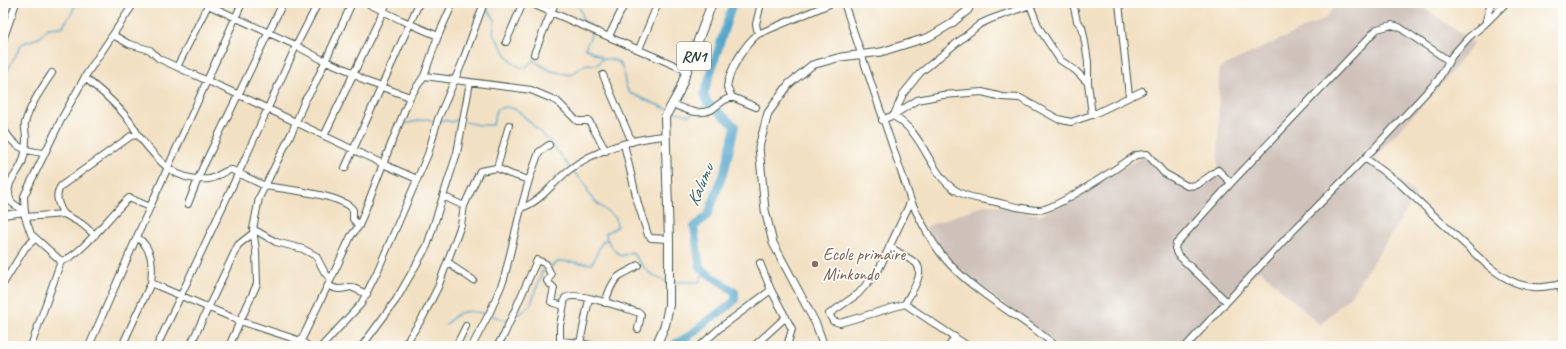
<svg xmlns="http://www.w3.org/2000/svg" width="1566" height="349" viewBox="0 0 1566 349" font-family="Caveat,sans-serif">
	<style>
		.industrial { fill: #cec1ba }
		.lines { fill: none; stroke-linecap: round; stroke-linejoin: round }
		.stream { stroke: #51a7cd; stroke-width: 1.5 }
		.river { stroke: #51a7cd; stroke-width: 8 }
		.minor-casing { stroke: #3f5549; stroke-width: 8 }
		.major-casing { stroke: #3f5549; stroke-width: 9 }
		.highway-casing { stroke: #3f5549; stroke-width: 10 }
		.minor { stroke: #fff; stroke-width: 6 }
		.major { stroke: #fff; stroke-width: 7 }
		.highway { stroke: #fff; stroke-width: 8 }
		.education-dot { fill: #8d6e63; stroke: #fdfcf7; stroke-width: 1.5 }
		.labels { text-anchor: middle; stroke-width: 3.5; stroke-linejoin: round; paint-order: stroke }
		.shield { fill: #fdfcf7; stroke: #62766e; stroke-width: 1 }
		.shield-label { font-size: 16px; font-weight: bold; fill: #1f3d34 }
		.education-label { font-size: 17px; fill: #785e54; stroke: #fdfcf7; text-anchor: start }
		.water-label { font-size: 18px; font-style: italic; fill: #30626a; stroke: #fdfcf7 }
	</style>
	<rect width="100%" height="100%" fill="#fdfcf7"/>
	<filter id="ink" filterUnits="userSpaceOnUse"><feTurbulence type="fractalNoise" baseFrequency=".025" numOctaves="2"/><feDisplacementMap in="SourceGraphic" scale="8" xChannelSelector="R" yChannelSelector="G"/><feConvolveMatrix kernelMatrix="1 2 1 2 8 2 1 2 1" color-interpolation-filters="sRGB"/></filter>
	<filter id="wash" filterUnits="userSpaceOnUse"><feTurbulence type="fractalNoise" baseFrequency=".012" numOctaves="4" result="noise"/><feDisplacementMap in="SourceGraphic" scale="16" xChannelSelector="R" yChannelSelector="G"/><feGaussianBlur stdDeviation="0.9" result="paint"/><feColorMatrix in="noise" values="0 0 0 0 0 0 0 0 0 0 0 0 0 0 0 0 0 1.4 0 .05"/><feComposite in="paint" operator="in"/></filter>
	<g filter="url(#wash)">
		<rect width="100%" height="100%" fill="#f2e0c2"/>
		<path class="industrial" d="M1337,3H1417L1474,43L1443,82L1374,158L1417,195L1351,295L1320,325L1259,269L1184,346H1057L946,259L925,227L987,204L1041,215L1144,156L1166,178L1191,191L1218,171L1219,68L1326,18Z"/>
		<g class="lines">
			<path class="stream" d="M488,3L486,8L495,19L493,34C503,46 508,66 525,68L533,60L551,71L571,75L586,64L597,65L602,59C633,57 618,81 630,93L667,109
				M575,3C580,8 583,12 582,20L591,25V27
				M591,31V36L585,48L600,56L602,59
				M3,80C8,67 16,57 21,44L39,38L48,28L62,27L72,13L76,3
				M673,111L688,115L692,114
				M699,111L707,102
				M439,121L445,120L451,122L460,119
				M466,122L478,125H493L497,109C515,102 523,116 535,127C551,142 557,150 569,167
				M403,124L427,119L436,122
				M572,170L586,185L589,195L599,205L616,218L617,227L606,233C606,242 614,251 621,256L632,252C642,265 649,277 666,281
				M550,267L560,261L592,264L602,242L606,240
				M672,282H699L705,271
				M517,312L520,314L531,304L542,272L546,268
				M490,315L506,320L509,318
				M446,325C458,310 467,309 486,314"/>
			<path class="river" d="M674,346L676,343C689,338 696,330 707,321C717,314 727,309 735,300V292L700,268L694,227L708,215L726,166L735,126L707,102L704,94L733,3"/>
		</g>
	</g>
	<g filter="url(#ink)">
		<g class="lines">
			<g class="minor-casing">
				<path id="minor" d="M352,3L313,88L305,100L292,132L265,186C284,189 344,195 353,210V219L359,226
					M367,3L401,20L438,36L453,3
					M530,3L688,71
					M761,3L756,24L758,34L832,3
					M844,3L911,201C921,222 932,244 947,261C977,295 1022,317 1056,346
					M1073,3L1077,21L1082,27L1085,42L1088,62V82
					M1119,3L1129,96
					M208,5L293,44L321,59L350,71L365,81L410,97L424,76L438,36
					M1030,5L1039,28L1060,60L1075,70L1088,83L1092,115
					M1486,23L1506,3
					M113,35L129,44L150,50L158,58L177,67L239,95L383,164L359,226L351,236L331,279
					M609,36L625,3
					M3,40L16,3
					M506,42L523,3
					M639,49L658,3
					M534,54L555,3
					M177,67L209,3
					M603,75L632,142
					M424,76L531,90L557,101L577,121H589L606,151
					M85,78C103,92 128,114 138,135
					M410,97L383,164L417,179
					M672,104C684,109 697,116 711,110C719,105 720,101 732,97
					M756,107L732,97L727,87C729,70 745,44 758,34
					M894,115L917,100L943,95L982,92L1002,97L1020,98L1058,119L1071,122L1092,115L1142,91
					M893,116C919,130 925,157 943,179C956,195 972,198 991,201C1006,204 1024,210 1039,210C1055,210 1120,166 1136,155L1147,154L1164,173L1187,186L1197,185L1218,170L1231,183
					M882,120L894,115L903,94L920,73L980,24L991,19L1036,3
					M3,127C12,146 23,151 44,153
					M324,136L387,3
					M624,144L638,204L648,235L651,238L669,239
					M1365,158L1438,80L1452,56L1469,37L1485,24L1491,3
					M345,168L419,3
					M497,168L510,174L529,180L521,208
					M529,180L539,152L549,145
					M911,201L878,271L858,294L829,314L833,321L840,323L905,304L968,346
					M188,204L202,169L283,3
					M464,206L480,171L497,168L509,125
					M25,212L11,202C3,180 18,177 23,160C25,154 26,144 26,138C26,133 24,127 25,123C30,105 42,88 52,73
					M3,215L25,212
					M25,217L64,214
					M253,229L276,242L303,249L316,256L325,273L331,279L328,285C338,291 341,289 351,287L367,294
					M95,235L82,224L64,214C58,205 54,195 61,186L131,136L138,135C158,160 173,182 209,179C218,178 224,169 232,170L265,186L259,198L253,229L256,251L257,284L229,346
					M137,237C153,249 153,265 151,283L240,321L301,341L308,346
					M890,247L916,263C926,274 910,293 905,304
					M61,261C80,258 112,212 129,198L150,207L242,3
					M61,261L31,234L25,217L24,196L62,118L86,75L134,3
					M448,261L455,268L473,280
					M3,284L25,248L35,239
					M1559,284L1563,295
					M771,290L792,329L787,346
					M1227,302L1177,254L1175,248L1176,244L1231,183L1377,29L1392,25L1399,27L1449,61
					M605,303C608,294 612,280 621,275C627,271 631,271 638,265
					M301,341L328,285
					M561,341L580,343L594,346
					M580,343L589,299
					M31,346L61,261
					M89,346L150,207
					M122,346L151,283
					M157,346L239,172L296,46L318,3
					M190,346L238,245L252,234
					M322,346L361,304L377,272L428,154L438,119L462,63L484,3
					M362,346L396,300L427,246L457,153L470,82
					M404,346L423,317L438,287L461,225L464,206L443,196
					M456,346L466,326
					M472,346L490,312L504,279L521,208C541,202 553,182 569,170C592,151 635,138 665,136
					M497,346L504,335L537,260L546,264L551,275L547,281L554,288L551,302L563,306
					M560,346V326L565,298C576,290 626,309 640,313L641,315L638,329
					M700,346L721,327L771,290L760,263
					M754,346L786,317
					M949,346L955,337
					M1186,346L1289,235L1365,158L1398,182L1486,264C1500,276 1516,286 1534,287C1544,288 1554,285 1563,284"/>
			</g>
			<g class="major-casing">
				<path id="major" d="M824,346L816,324L773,243L765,210L759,147L768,113L789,84L812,65L841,57L881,52L929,37L951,24L968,10L971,3"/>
			</g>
			<g class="highway-casing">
				<path id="highway" d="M656,346L665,325L669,305V239L665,117L679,92L712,3"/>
			</g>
			<use href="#minor" class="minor"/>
			<use href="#major" class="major"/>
			<use href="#highway" class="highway"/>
		</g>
	</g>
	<circle class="education-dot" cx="815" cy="264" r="4"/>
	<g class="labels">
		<rect class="shield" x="677" y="42" width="34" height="28" rx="3"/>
		<g class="shield-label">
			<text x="694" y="62">RN1</text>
		</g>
		<g class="education-label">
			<text x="823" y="260">Ecole primaire<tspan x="823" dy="20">Minkondo</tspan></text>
		</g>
		<g class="water-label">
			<text transform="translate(700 185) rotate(-67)" y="6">Kalumu</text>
		</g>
	</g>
	<rect width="1566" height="349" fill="none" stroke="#fdfcf7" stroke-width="16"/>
</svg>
